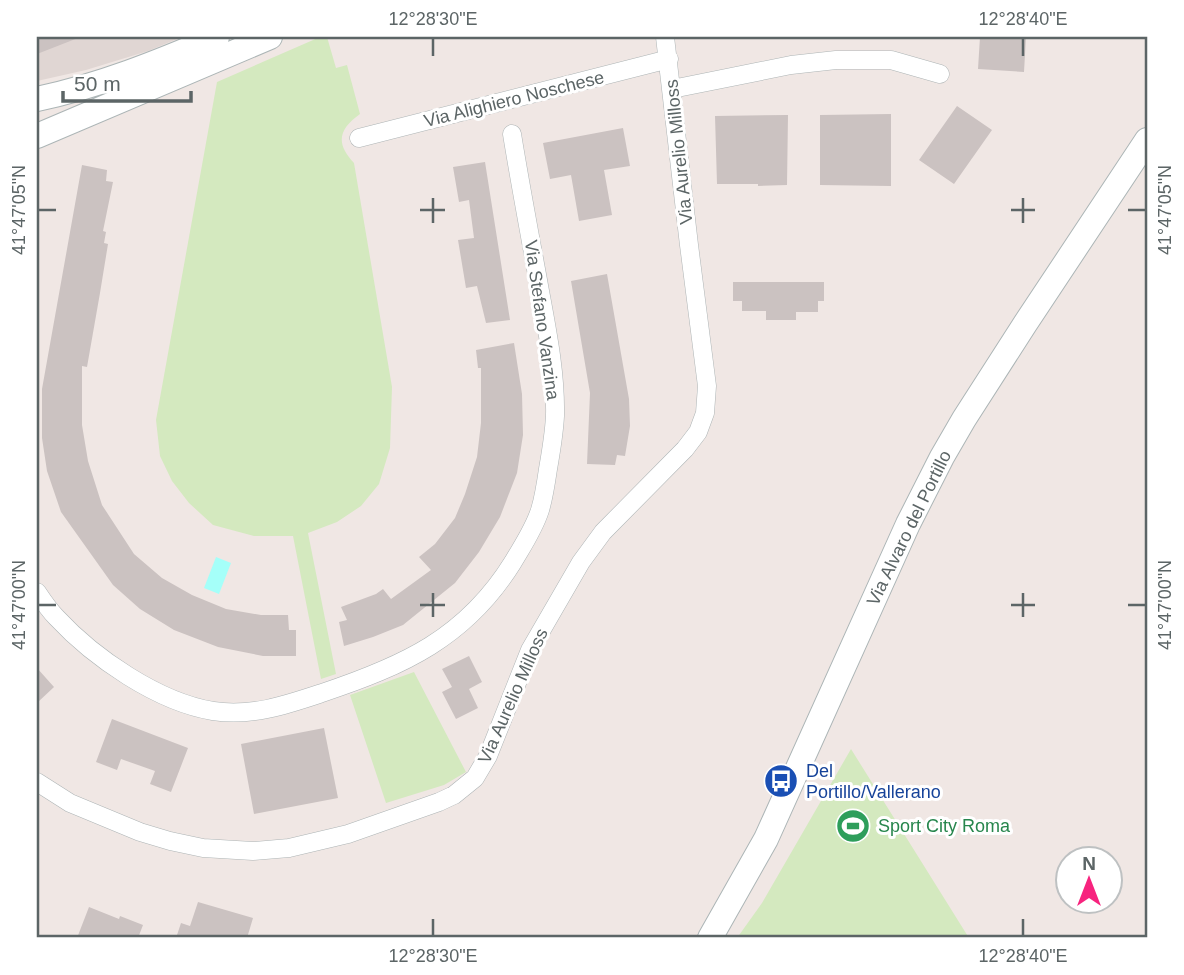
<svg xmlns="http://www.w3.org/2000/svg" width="1184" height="975" viewBox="0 0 1184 975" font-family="Helvetica,sans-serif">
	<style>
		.education { fill: #e0d6d3 }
		.green { fill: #d4e9bf }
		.water { fill: #a5fff9 }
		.building { fill: #cbc2c1 }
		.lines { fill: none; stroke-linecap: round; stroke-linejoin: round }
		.street-casing { stroke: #adb4b5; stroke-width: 19 }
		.secondary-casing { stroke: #acb5b6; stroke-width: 26 }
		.street { stroke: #fff; stroke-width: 18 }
		.secondary { stroke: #fff; stroke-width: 24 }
		.ticks { fill: none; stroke: #5c6566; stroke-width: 2.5 }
		.labels { text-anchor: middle; stroke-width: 6; stroke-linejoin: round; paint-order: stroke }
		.street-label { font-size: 18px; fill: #5c6566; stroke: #fff }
		.transit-label { font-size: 18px; fill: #164399; stroke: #fff; text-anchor: start }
		.leisure-label { font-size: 18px; fill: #27864d; stroke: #fff; text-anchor: start }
		.neatline { fill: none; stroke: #5c6566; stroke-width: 2.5 }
		.ticks-label { font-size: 18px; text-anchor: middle; fill: #5c6566 }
	</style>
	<rect width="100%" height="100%" fill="#f0e7e4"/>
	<path class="education" d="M37,37H182L148,51L86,70L37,81Z"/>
	<path class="green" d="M320,37H327L336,68L347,65L360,114C339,129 335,143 354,163L392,387L390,448L379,484L361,506L337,522L308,533L336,674L321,679L293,536H254L213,525L189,503L172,481L160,456L156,420L217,82Z
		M414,672L466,772L444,785L386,803L350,695Z
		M851,749L969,938H737L762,903Z"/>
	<path class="water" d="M216,557L231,563L219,594L204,588Z"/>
	<path class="building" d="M37,37H78V38L37,54Z
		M980,37H1026L1024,72L978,69Z
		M957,106L992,130L954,184L919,160Z
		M891,114V186L820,185V115Z
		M788,115L787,185L758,186V184H717L715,116Z
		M623,128L630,166L604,170L612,215L579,221L571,175L550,179L543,143Z
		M485,162L510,320L486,323L477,286L466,288L458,240L474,238L469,200L459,202L453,167Z
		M82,165L107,170L106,181L113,182L103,231L106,232L104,243L108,244L100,293L87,367L82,366V425L88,461L102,505L134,554L162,578L192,595L226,609L261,615H288L289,630H296V656H263L218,647L174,630L140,609L113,585L61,512L47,471L42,438V389Z
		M607,274L629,399L630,426L625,456L617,455L615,465L587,464L590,393L571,281Z
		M733,282H824V301H818V312H796V320H766V311H742V301H733Z
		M514,343L522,394L523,435L517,473L500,517L479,552L455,583L403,625L373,637L344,646L339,622L347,620L341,607L376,594L383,589L391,599L431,570L419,557L435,544L455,518L465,494L477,457L481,423V368H478L476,350Z
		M469,656L482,682L469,689L478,708L456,719L442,692L452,687L442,669Z
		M37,668L54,687L37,703Z
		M112,719L188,748L171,792L150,784L155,771L121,759L117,770L96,762Z
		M324,728L338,798L254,814L241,744Z
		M198,902L253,918L247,938H176L181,923L190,926Z
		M89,907L119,919L120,916L143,925L138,938H77Z"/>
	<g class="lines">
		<g class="street-casing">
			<path id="street" d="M672,89L791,65L836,60H891L940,74
				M359,138L669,59
				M37,592C43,601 49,610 56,617C94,658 158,702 213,711C251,717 286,705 322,693C403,666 466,638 513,562C523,545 534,529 540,510C544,497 546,483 548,469C551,452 554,434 555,416C556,370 546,325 538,280C529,231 520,183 512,134
				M37,782L70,803L140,832L170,841L203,848L253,851L289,848L348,834L439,802L454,795L475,778L488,756L530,650L581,562L603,532L685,449L698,432L705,413L707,386L689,245L665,37"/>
		</g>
		<g class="secondary-casing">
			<path id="secondary" d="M37,99C99,86 159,62 217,37
				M37,136L270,37
				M710,938L766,839L908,524L942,457L964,419L1025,324L1147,140"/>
		</g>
		<use href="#street" class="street"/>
		<use href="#secondary" class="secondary"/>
	</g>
	<path class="ticks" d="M433,38V56M1023,38V56M433,198V223M1023,198V223M38,210H56M420,210H445M1011,210H1035M1128,210H1146M433,593V617M1023,593V617M38,605H56M420,605H445M1011,605H1035M1128,605H1146M433,919V936M1023,919V936"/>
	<defs>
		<g id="bus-disc" transform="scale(1.75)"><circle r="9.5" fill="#1a4fb4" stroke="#fff"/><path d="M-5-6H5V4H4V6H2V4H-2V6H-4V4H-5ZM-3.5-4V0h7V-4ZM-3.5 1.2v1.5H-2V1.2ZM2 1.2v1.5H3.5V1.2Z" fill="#fff"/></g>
		<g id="stadium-disc" transform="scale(1.75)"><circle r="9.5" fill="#2e9e5b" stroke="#fff"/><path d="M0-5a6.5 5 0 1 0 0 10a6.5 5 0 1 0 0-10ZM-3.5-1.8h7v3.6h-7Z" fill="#fff"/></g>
	</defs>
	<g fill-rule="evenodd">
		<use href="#bus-disc" x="781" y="781"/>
		<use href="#stadium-disc" x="853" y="826"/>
	</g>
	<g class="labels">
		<g class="street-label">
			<text transform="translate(514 99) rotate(-14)" y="6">Via Alighiero Noschese</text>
			<text transform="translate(679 152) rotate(-96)" y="6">Via Aurelio Milloss</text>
			<text transform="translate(542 320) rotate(82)" y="6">Via Stefano Vanzina</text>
			<text transform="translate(909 528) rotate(-64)" y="6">Via Alvaro del Portillo</text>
			<text transform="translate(513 696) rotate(-66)" y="6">Via Aurelio Milloss</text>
		</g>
		<g class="transit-label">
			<text x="806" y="777">Del<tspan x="806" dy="21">Portillo/Vallerano</tspan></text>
		</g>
		<g class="leisure-label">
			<text x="878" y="832">Sport City Roma</text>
		</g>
	</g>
	<rect width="1184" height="975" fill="none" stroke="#ffffff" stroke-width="77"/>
	<g transform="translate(1089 880)"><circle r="33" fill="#ffffff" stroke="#bec1c2" stroke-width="2"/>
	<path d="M0-5L12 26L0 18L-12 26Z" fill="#f7237e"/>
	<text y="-10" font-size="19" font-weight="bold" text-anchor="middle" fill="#5c6566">N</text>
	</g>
	<path d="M63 91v10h128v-10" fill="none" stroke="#5c6566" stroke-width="3.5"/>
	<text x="74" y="91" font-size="21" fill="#5c6566" stroke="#ffffff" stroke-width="5" paint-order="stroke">50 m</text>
	<rect x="38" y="38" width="1108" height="898" class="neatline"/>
	<g class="ticks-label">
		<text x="433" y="25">12°28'30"E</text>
		<text x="1023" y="25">12°28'40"E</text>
		<text transform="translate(19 210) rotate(-90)" y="6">41°47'05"N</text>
		<text transform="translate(1165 210) rotate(-90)" y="6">41°47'05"N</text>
		<text transform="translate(19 605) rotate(-90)" y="6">41°47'00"N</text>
		<text transform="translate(1165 605) rotate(-90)" y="6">41°47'00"N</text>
		<text x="433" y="962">12°28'30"E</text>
		<text x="1023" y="962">12°28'40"E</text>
	</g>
</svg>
